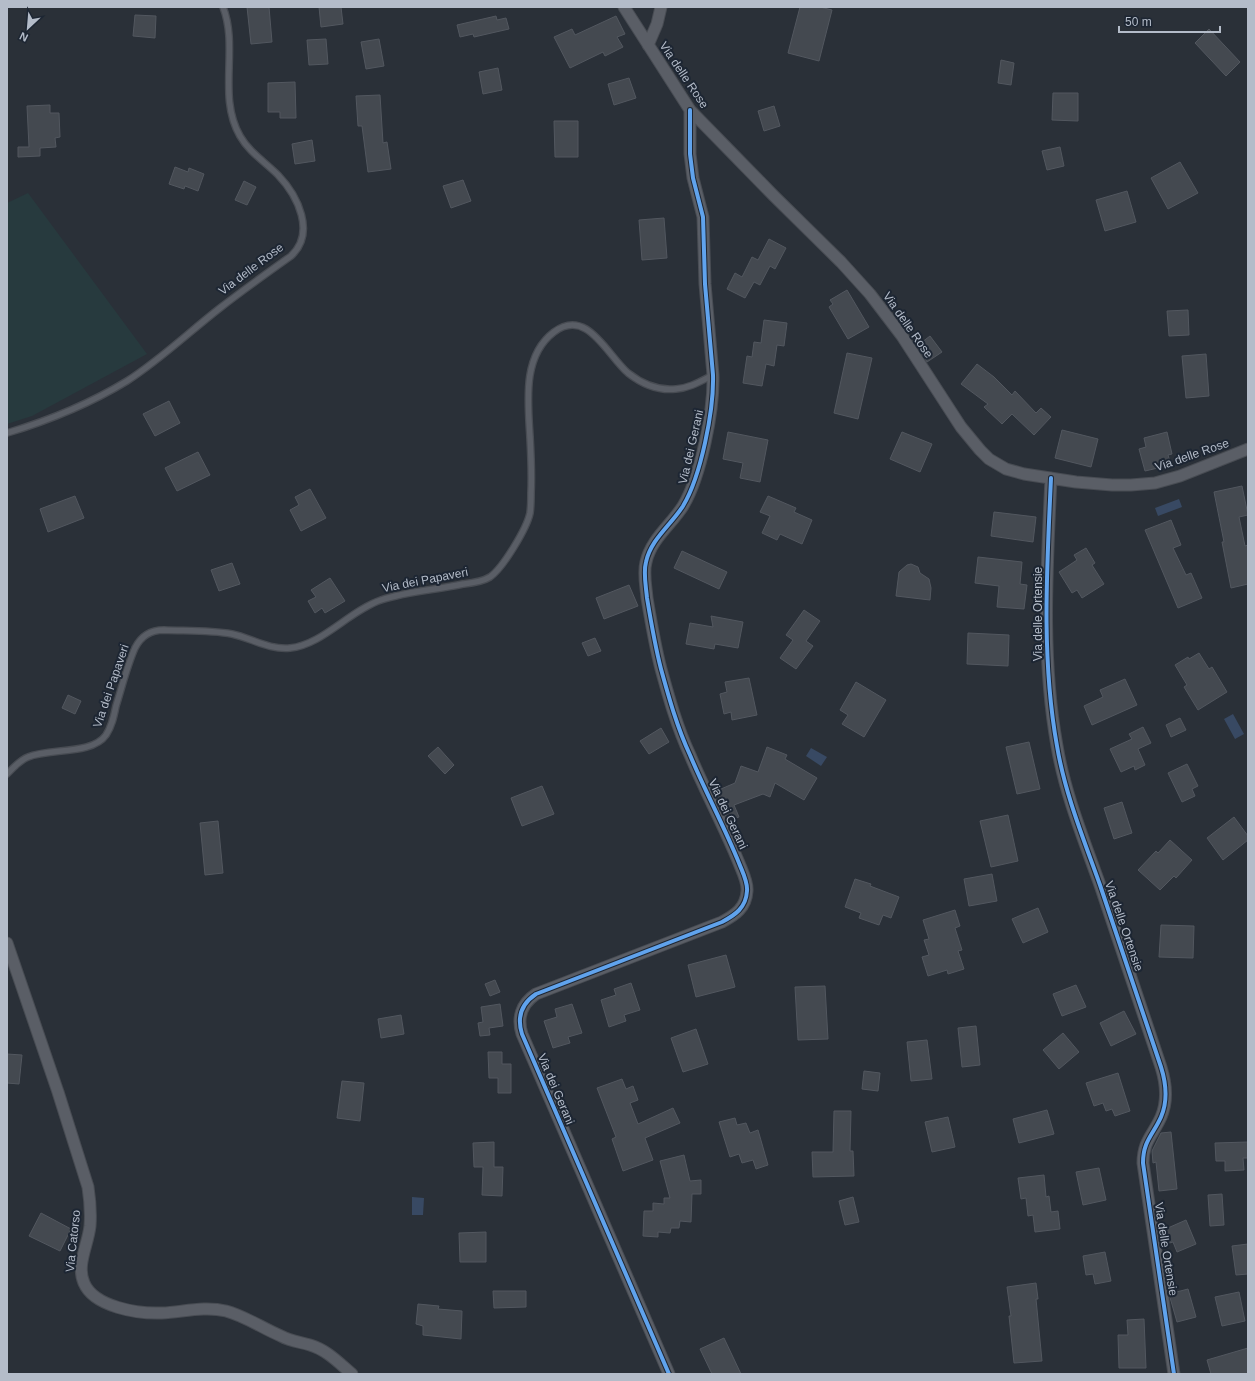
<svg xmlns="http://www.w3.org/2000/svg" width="1255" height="1381" viewBox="0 0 1255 1381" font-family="Helvetica,sans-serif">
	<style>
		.green { fill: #273a3e }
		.water { fill: #384963 }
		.building { fill: #444950; stroke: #52575f }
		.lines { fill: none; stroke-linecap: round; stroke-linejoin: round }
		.service-casing { stroke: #484c53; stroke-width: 8 }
		.minor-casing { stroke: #484c53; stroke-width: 13 }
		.service { stroke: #5a5e66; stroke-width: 5.5 }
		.minor { stroke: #5a5e66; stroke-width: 11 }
		.cycleway-casing { stroke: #1d2633; stroke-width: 6 }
		.cycleway { stroke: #60a3ed; stroke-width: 4 }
		.labels { text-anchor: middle; stroke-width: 4; stroke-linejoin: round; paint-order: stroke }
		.street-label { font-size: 12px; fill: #b4bcc9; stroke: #1d2633 }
	</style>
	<rect width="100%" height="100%" fill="#2a3038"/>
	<path class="green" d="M28,193L147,354L32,416L7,424V203Z"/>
	<path class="water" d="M1179,499L1182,507L1158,516L1155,508Z
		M1233,714L1244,734L1235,739L1224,719Z
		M811,748L827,757L821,766L806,756Z
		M412,1197L424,1198L423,1215H412Z"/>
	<path class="building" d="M247,7H269L272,42L251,44Z
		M319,7H341L343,24L321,27Z
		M800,7H820L832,10L819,61L788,53Z
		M135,15L156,16L155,38L133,36Z
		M496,16L497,20L506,18L509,29L474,37L473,34L460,37L457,25Z
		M616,16L625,34L617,37L623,47L605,56L603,52L570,68L554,37L572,29L575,35Z
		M1209,29L1240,62L1226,76L1195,43Z
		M326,39L328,64L309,65L307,40Z
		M379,39L384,66L366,69L361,42Z
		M1001,60L1014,63L1011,85L998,83Z
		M498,68L502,90L483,94L479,72Z
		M629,78L636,98L614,105L608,84Z
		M295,82L296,118H280V112H268V83Z
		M1053,93H1078V121L1052,120Z
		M380,95L383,143L387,142L391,169L368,172L362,126H358L356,96Z
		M50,105V113H59L60,137L55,138L56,147L40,148V156L18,157V147H29L27,106Z
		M774,106L780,126L764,131L758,111Z
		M554,121H578V157H555Z
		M312,140L315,161L295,164L292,144Z
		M1060,147L1064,166L1047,170L1042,151Z
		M1180,162L1198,193L1168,209L1151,178Z
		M175,167L188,172L189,168L204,174L198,191L185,186L184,189L169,184Z
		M463,180L471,201L451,208L443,186Z
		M244,181L256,187L247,205L235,200Z
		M1127,191L1136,222L1105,231L1096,200Z
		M664,218L667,258L642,260L639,220Z
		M769,239L786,248L775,269L770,266L760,285L754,282L745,298L727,289L735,273L742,277L752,257L758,260Z
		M847,290L869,327L848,339L829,307L833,304L830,300Z
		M1188,310L1189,335L1169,336L1167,311Z
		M764,320L787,323L784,346L777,345L774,366L766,364L762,386L743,383L747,356L752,357L754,342L761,343Z
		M930,336L942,352L927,362L917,346Z
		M847,353L872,358L858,419L834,413Z
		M1206,354L1209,396L1186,398L1182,356Z
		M977,364L994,377L1012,395L1015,391L1036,413L1041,408L1051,417L1034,435L1012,414L1002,424L984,407L988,404L961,384Z
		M169,401L180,423L155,436L143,414Z
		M1062,430L1098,439L1091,467L1055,458Z
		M728,432L768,440L760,482L740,478L743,463L723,459Z
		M902,432L932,444L920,472L890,459Z
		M1167,432L1172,454L1168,455L1171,465L1145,471L1139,449L1146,447L1144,438Z
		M198,452L210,475L177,491L165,468Z
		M1242,486L1248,515L1239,517L1245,546L1248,545V584L1231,588L1222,542H1224L1214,492Z
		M310,489L326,518L301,531L290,510L299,505L295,497Z
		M75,496L84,518L48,532L40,509Z
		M768,496L796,508L794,512L812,520L802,544L780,534L777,540L762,533L770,516L760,512Z
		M994,512L1036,517L1033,542L991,536Z
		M1171,520L1181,545L1173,548L1186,575L1191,573L1202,598L1178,608L1145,530Z
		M1086,548L1095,563L1092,565L1104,584L1082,598L1077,590L1072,593L1059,572L1077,560L1074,555Z
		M682,551L727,572L719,589L674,568Z
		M978,557L1022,562L1020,584L1027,585L1024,609L997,607L999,586L975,583Z
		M232,563L240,584L219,591L211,570Z
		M911,564L918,567L920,573L929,579L931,588L930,600L896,596L899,572L907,565Z
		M330,578L345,601L325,613L322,608L315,613L308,601L316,597L311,590Z
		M629,585L638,606L604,619L596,598Z
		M804,610L820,621L806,641L813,646L796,669L780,658L793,640L786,635Z
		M711,616L743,622L738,648L715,644L714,649L686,644L690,623L713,627Z
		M968,633L1009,635L1008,666L967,664Z
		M595,638L601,651L588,656L582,643Z
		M1199,653L1209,669L1212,667L1227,692L1198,710L1184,687L1187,685L1175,665L1188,657L1189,659Z
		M749,678L757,715L732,720L731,712L724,714L720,694L727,692L725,682Z
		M1125,679L1137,705L1092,725L1084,706L1103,697L1100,690Z
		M856,682L886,700L864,737L842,724L848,715L840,710Z
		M68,695L81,701L75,714L62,708Z
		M1180,718L1186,730L1171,737L1166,725Z
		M1143,727L1151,743L1138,749L1145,765L1135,770L1134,766L1121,772L1110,749L1132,739L1129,734Z
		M661,728L669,742L649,754L640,741Z
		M1029,742L1040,789L1017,794L1006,747Z
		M438,747L454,765L445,774L428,756Z
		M767,747L787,755L785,759L817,778L804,800L775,783L770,797L763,794L734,805L739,817L728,821L714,792L735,783L741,766L758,772Z
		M1187,764L1198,786L1192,789L1195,796L1182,802L1168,773Z
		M542,786L554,814L522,826L511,798Z
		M1122,802L1132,833L1114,839L1104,808Z
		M1008,815L1018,861L991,867L980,821Z
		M1234,817L1248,836V840L1223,860L1207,838Z
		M218,821L223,873L205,875L200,823Z
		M1170,840L1192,860L1176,878L1174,876L1160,890L1138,870L1156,851L1158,853Z
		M992,874L997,901L969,906L964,879Z
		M855,879L871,884L870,886L899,897L891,918L883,915L879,925L859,918L861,913L845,907Z
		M1038,908L1048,932L1023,943L1012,919Z
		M955,910L960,926L955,928L962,950L958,951L964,969L948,974L947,970L928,976L922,957L929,955L924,940L929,939L923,920Z
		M1161,925L1194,926L1193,958L1159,957Z
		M726,955L735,987L696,997L688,965Z
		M495,980L500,992L490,996L485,984Z
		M631,983L640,1010L624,1015L626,1021L609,1027L601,1000L616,995L614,989Z
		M1076,985L1086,1007L1062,1016L1053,994Z
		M825,986L828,1039L798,1040L795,987Z
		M500,1004L503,1026L489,1028L490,1035L480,1036L478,1023L483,1022L481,1007Z
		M572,1004L582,1033L568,1037L570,1043L553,1048L544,1021L557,1017L555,1009Z
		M1124,1011L1136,1034L1111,1046L1100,1023Z
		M401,1015L404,1034L381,1038L378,1019Z
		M976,1026L980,1065L962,1067L958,1028Z
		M696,1029L708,1064L683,1072L671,1038Z
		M1063,1033L1079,1052L1059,1069L1043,1050Z
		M927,1040L932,1079L911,1081L907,1042Z
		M488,1052H502V1064H511V1093H498V1078H489Z
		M7,1054L22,1055L19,1084L7,1083Z
		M864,1071L880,1073L878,1091L862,1089Z
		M1118,1073L1130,1111L1115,1116L1112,1109L1106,1111L1103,1103L1094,1106L1086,1083Z
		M622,1079L626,1089L633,1086L638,1100L630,1103L638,1124L673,1108L680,1123L645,1138L653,1160L623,1171L612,1139L616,1137L597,1088Z
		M342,1081L364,1083L360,1121L337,1118Z
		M1047,1110L1054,1134L1019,1143L1013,1119Z
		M834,1111H851L850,1151H853L854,1176L813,1177L812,1152H833Z
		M948,1117L955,1147L932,1152L925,1122Z
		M735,1118L737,1125L746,1123L750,1133L758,1130L768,1165L756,1169L753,1160L742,1163L739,1154L730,1157L719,1122Z
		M1171,1132L1177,1189L1159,1191L1156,1162L1153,1163L1152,1151L1161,1133Z
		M494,1142V1167H503L502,1196L482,1195L483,1167H474L473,1143Z
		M1248,1142V1158H1243L1244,1170L1225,1171V1161H1216L1215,1143Z
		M684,1155L690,1181L701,1180V1194H692L691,1222L680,1221L679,1228H671L670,1233L658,1232V1237L643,1236L644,1211H653V1203L664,1204V1198H670L660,1161Z
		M1099,1168L1106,1200L1083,1205L1076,1172Z
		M1044,1175L1046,1197L1049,1196L1051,1212L1058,1211L1060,1229L1035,1232L1033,1215L1028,1216L1026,1198L1021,1199L1018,1178Z
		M1222,1194L1224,1225L1210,1226L1208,1195Z
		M853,1197L859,1222L845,1225L839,1201Z
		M41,1213L71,1229L60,1251L29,1236Z
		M1186,1220L1196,1244L1177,1252L1173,1242L1166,1244L1161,1231Z
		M486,1232V1262H460L459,1233Z
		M1248,1244V1274L1236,1275L1232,1246Z
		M1105,1252L1111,1281L1095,1284L1093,1274L1086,1275L1083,1256Z
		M1036,1283L1038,1299H1036L1042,1361L1014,1363L1009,1316H1011L1007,1287Z
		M1188,1289L1196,1317L1177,1322L1169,1294Z
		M493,1291H526V1307L494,1308Z
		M1239,1292L1245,1321L1222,1326L1215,1297Z
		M418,1304L439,1306L438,1309L462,1311L461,1339L423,1335V1326L416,1324Z
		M1144,1319L1146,1368H1119L1118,1335H1128L1127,1320Z
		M724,1338L741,1374H712L700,1349Z
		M1248,1348V1374H1211L1207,1360Z"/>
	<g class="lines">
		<g class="service-casing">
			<path id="service" d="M7,433C47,421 91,403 127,381C160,360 189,332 220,308C243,290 267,273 291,256C316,233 298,196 278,175C265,162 249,152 240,136C217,96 239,48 223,7
				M7,774C14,767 20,760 28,757C50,748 92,755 106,735C112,726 114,716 116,706C122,687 127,666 135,648C141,636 150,630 164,630C186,631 210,630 232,634C251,638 269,650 290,648C322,645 349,611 381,600C407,591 436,590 463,584C472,583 482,582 490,577C503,568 527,528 530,513C531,506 531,499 531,493C532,474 531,455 530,437C528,402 522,356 554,332C587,307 607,355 628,373C642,384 658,391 676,389C690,388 701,381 713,375"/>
		</g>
		<g class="minor-casing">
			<path id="minor" d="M624,7L690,110L774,196L841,262L870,294L902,336L961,427L980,450L989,459L1006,469L1024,474L1076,482L1112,485H1131L1155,483L1180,476L1248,449
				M648,45L657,24L661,7
				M1051,478C1047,567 1041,657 1057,746C1065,794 1084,840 1100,885C1121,946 1141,1007 1161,1067C1166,1083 1168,1101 1161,1117C1153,1135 1143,1141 1143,1163L1174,1374
				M7,943L58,1092L88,1187C90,1200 91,1213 90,1226C88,1245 76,1265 84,1283C94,1307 138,1314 162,1313C183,1312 204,1306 226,1311C245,1316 262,1328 281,1336C290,1341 300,1342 310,1345C327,1350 339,1363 352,1374
				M669,1374L522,1034C517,1018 521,1004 536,994L722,922C735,915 746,908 747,891C748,882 742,871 739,863C724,826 705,791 690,755C677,727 669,698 661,669C655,646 651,622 647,598C646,586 643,573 646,562C651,539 671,525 683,506C701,476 714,410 713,375L705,284L703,217L693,178L690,154V110"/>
		</g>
		<use href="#service" class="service"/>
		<use href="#minor" class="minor"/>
		<g class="cycleway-casing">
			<path id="cycleway" d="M1051,478C1047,567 1041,657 1057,746C1065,794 1084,840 1100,885C1121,946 1141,1007 1161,1067C1166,1083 1168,1101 1161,1117C1153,1135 1143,1141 1143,1163L1174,1374
				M669,1374L522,1034C517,1018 521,1004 536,994L722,922C735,915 746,908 747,891C748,882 742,871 739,863C724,826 705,791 690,755C677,727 669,698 661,669C655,646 651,622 647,598C646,586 643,573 646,562C651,539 671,525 683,506C701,476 714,410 713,375L705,284L703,217L693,178L690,154V110"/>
		</g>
		<use href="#cycleway" class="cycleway"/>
	</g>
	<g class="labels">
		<g class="street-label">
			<text transform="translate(684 75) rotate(56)" y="4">Via delle Rose</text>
			<text transform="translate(251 269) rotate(-37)" y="4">Via delle Rose</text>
			<text transform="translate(908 325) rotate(55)" y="4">Via delle Rose</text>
			<text transform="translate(691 447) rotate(-77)" y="4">Via dei Gerani</text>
			<text transform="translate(1192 455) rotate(-19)" y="4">Via delle Rose</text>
			<text transform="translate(425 580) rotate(-11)" y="4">Via dei Papaveri</text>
			<text transform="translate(1038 614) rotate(-90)" y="4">Via delle Ortensie</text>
			<text transform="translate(111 686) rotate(-71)" y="4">Via dei Papaveri</text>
			<text transform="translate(728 814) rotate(65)" y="4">Via dei Gerani</text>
			<text transform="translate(1124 926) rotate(71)" y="4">Via delle Ortensie</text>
			<text transform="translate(556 1089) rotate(67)" y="4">Via dei Gerani</text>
			<text transform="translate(73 1241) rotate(-84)" y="4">Via Catorso</text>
			<text transform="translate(1166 1249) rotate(81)" y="4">Via delle Ortensie</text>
		</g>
	</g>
	<rect width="1255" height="1381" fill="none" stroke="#b4bcc9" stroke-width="16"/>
	<g transform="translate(28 28) rotate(206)" stroke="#1d2633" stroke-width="3" paint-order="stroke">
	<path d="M0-3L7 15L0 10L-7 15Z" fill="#b4bcc9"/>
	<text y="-6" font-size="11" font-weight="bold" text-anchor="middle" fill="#b4bcc9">N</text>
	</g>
	<path d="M1119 26v6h101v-6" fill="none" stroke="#b4bcc9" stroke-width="2"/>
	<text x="1125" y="26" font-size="12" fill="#b4bcc9" stroke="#1d2633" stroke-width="3" paint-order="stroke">50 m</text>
</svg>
